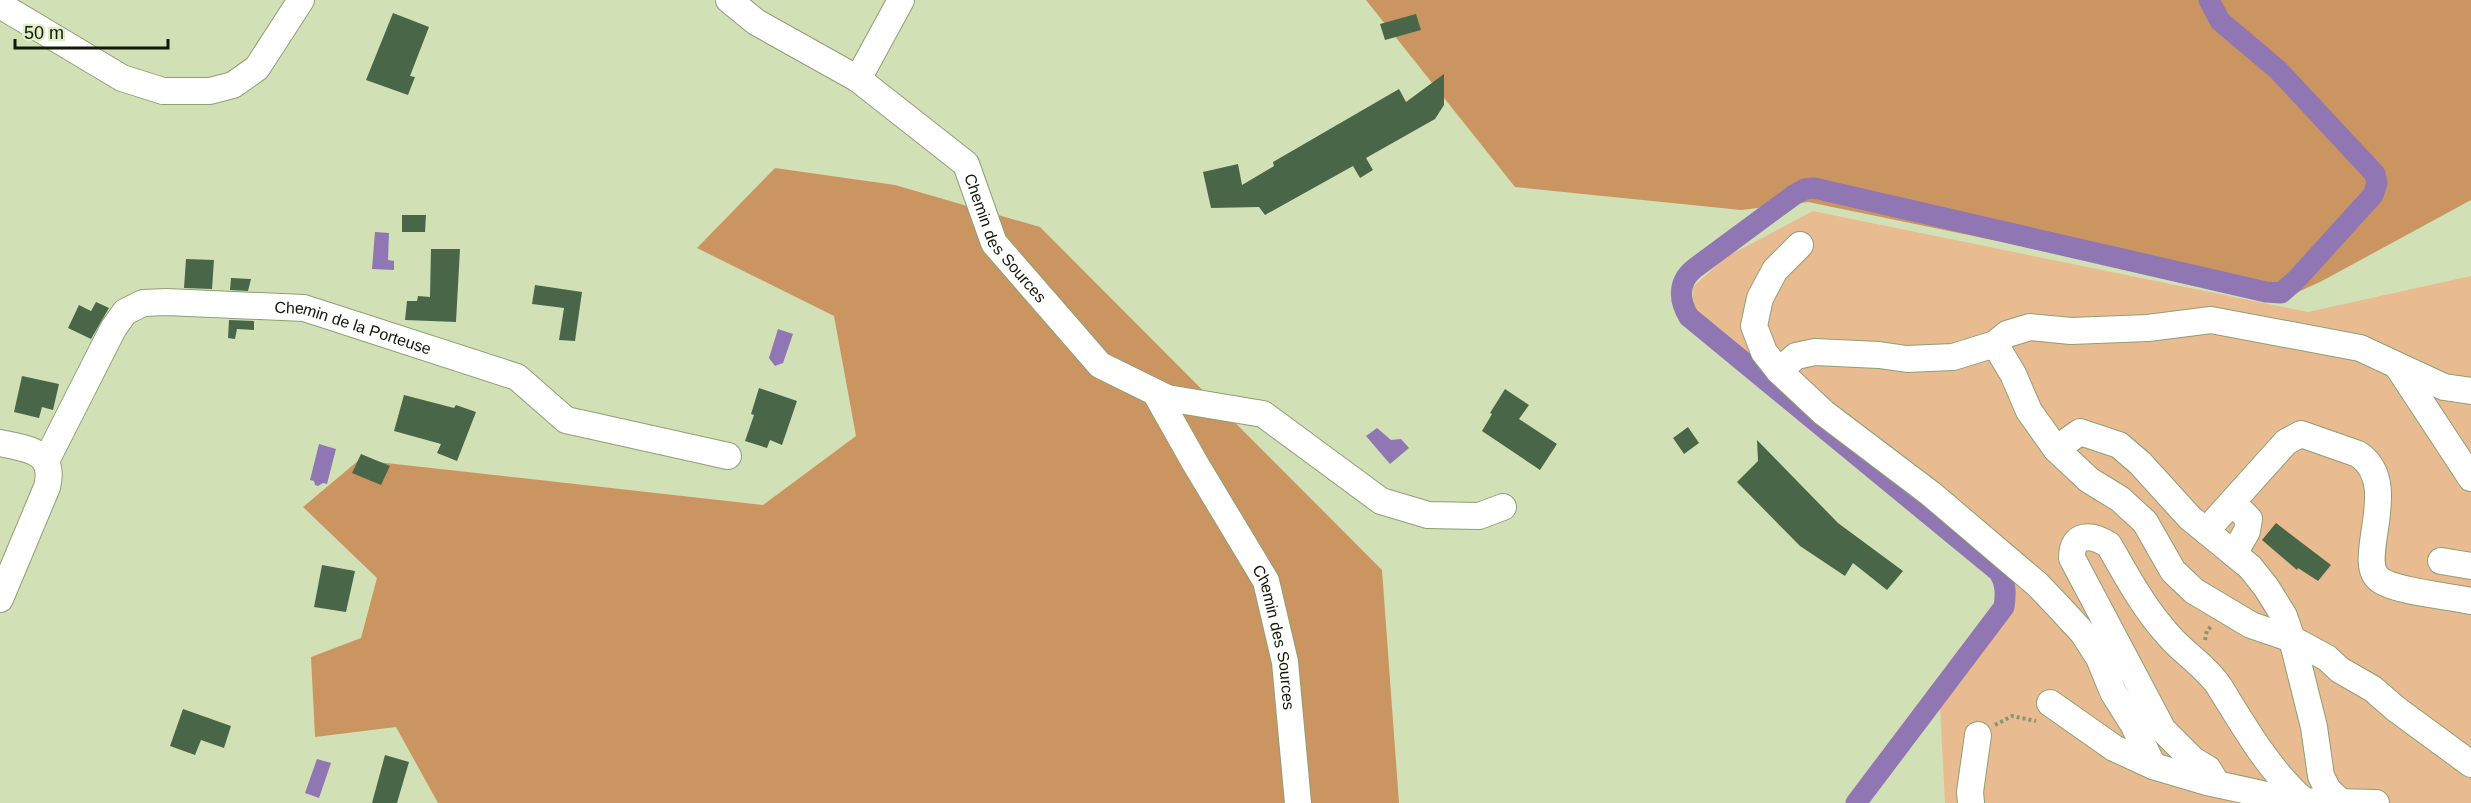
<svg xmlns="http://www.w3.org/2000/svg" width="2471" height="803" viewBox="0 0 2471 803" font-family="Helvetica,sans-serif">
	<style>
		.green { fill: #e9bb90 }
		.forest { fill: #cb9562 }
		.water { fill: #9076b2 }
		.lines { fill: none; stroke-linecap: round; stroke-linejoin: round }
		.canal { stroke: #9076b2; stroke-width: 21 }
		.building { fill: #496748 }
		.minor-casing { stroke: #8f9e75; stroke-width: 28 }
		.path { stroke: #899574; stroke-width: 4; stroke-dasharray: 3 3; stroke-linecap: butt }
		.minor { stroke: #fff; stroke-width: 26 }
		.labels { text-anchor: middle; stroke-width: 6; stroke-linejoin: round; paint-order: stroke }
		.street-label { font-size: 16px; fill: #121707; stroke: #deeec2 }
	</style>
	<rect width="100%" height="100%" fill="#d1e1b5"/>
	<path class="green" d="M1813,211L2308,312L2471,276V803H1945L1940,706L2009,610L2012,598L2009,571L1721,338L1692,310L1693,287L1726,257Z"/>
	<path class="forest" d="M1366,0H2471V200L2322,281L2276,302L2075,257L1808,202L1741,210L1515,187Z
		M775,168L895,185L1040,227L1382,570L1399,803H438L396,727L315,737L311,657L361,638L377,578L303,507L359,460L763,505L856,436L834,316L697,248Z"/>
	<path class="water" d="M375,232L389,233L388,260L394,261V270L372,269Z
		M778,329L793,334L783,363L775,366L769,358Z
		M1377,428L1391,440L1401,439L1409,448L1390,464L1366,436Z
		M319,444L336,449L327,484L323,483L318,486L315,485L314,481L310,480Z
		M317,759L331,763L319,798L305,793Z"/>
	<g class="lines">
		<path class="canal" d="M1856,803L2004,607C2006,594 2006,583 1999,572L1689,317C1678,299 1678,281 1695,268L1794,195L1805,189L1814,188L2266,292L2281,293L2296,280L2373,195L2377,183L2375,174L2278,70L2220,21L2209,0"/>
	</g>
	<path class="building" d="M393,13L429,27L410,76L415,77L408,95L366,80Z
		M1416,14L1421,30L1385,40L1380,24Z
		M1444,74V105L1435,119L1366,158L1373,170L1360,178L1353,166L1265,215L1259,207L1211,208L1203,172L1238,164L1242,185L1274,166L1273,162L1399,89L1406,102Z
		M402,215H426L425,232H402Z
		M431,249H460L456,322L405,320L407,301H417L418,296L430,297Z
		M186,259L214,260L212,289L184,288Z
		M231,278L251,279L248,291L230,290Z
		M535,285L582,292L575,341L559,340L564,308L532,304Z
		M96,302L109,308L91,339L68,328L79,305L91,311Z
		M229,320L254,321V330L237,329L235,339L228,338Z
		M22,376L59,384L53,410L42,407L39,418L14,412Z
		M759,388L797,401L782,445L770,440L767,448L745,441L754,415L751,414Z
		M1505,389L1529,405L1519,419L1557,444L1540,470L1482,431L1492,414L1490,413Z
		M404,395L454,408L456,405L476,412L457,461L437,453L441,444L394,431Z
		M1688,427L1699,443L1684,454L1673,438Z
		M1757,440L1838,523L1903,571L1887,590L1853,563L1845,576L1800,546L1737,482L1758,461Z
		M361,454L390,466L381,485L352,473Z
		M2276,523L2331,565L2318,581L2298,568L2297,570L2262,540Z
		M322,565L355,571L346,612L314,607Z
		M183,709L231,726L224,748L201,740L195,755L170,746Z
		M385,755L409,762L397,803H372Z"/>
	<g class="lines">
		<g class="minor-casing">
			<g id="minor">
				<path id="s1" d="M729,0L756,22L858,79L966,164L994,243L1100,365L1167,398L1263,414L1381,501L1428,515L1479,516L1503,507"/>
				<path d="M0,5L122,78L163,91H210L233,85L257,68L301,0"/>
				<path d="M858,79L901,0"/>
				<path d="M1800,245L1775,270L1760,298L1754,326L1764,352L1779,371L1824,413L1931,494L2037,584L2059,607L2083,633L2099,658L2113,692L2133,724L2153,766"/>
				<path d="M1995,344L2013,374L2029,411L2056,449L2089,480L2120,499L2145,522L2173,571L2194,591L2251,625L2292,639L2327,658L2340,670L2373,689L2396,709L2471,764"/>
				<path d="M2398,367L2471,478"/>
				<path d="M1779,371L1796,356L1815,352L1879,355L1907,359L1953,357L1995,344L2007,334L2030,327L2071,331L2148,328L2211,320L2360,348L2444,387L2471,391"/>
				<path id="s2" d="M1155,392L1195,463L1266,581L1285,662L1298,803"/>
				<path d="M0,443C28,449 56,451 47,487L0,599"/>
				<path d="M2056,449L2080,432L2119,445L2140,463L2190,518L2250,567L2266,587L2284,616L2292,639L2314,727L2321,776L2328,790L2340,801"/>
				<path id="s3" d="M46,461L113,329L125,312L143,303L166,302L304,308L517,377L566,420L728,456"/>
				<path d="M2233,503L2249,519L2247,531L2234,554"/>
				<path d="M2206,531L2286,442L2301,434L2358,454C2404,484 2353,561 2380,580C2397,592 2449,596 2471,601"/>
				<path d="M2441,561L2471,566"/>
				<path d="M2050,703L2114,748L2153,766L2207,782L2294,801L2376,803"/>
				<path d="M2217,784L2208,769L2193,760L2163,730L2072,558C2072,532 2092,534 2109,545C2127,577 2145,610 2170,637C2185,654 2206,667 2219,686C2244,726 2268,769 2303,800"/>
				<path d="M1971,803L1970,792L1978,735"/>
			</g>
		</g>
		<path class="path" d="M2205,640L2207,630L2212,626
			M1995,725L2012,716L2036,721"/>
		<use href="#minor" class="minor"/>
	</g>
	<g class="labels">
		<g class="street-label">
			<text dy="6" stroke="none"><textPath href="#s1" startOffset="374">Chemin des Sources</textPath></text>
			<text dy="6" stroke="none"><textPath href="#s3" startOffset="402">Chemin de la Porteuse</textPath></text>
			<text dy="6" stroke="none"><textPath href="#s2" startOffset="276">Chemin des Sources</textPath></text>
		</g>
	</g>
	<path d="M15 39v9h153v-9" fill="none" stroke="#121707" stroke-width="3"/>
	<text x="24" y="39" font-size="18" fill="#121707" stroke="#deeec2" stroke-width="4.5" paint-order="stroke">50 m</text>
</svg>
